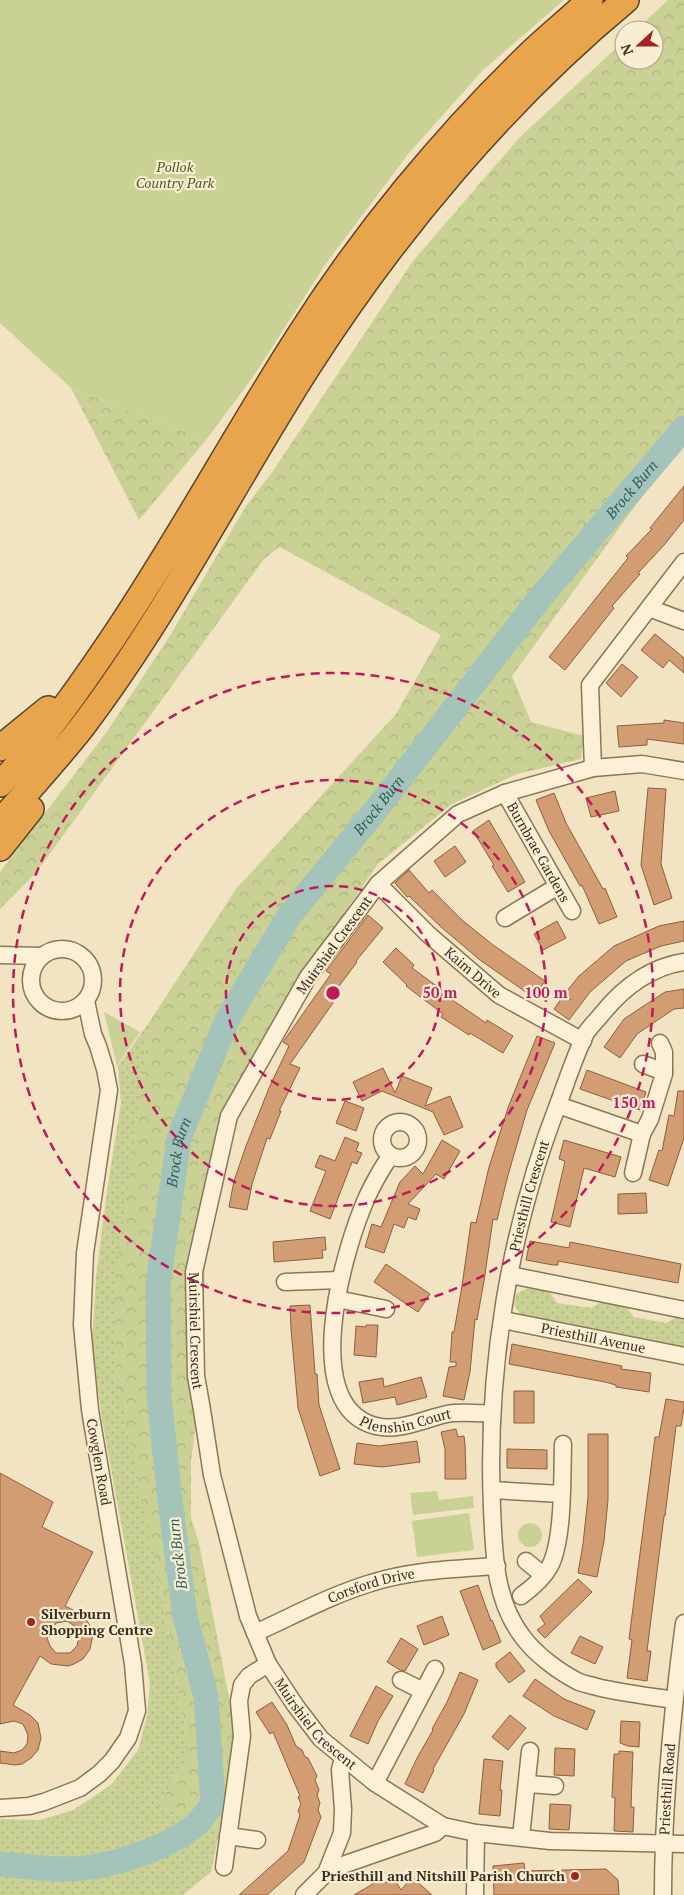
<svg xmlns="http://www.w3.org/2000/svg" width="684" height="1895" viewBox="0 0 684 1895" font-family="'PT Serif',serif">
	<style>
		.grass { fill: url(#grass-dots) }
		.forest { fill: url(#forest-crowns) }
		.green { fill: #c9d194 }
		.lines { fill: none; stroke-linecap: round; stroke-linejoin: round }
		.river { stroke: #a4c4bb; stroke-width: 25 }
		.building { fill: #d39d74; stroke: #8f5d3b; fill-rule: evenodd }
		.minor-casing { stroke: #8d7557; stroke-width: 19 }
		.highway-casing { stroke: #5b422c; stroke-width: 28 }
		.minor { stroke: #fcf1d6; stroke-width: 16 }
		.highway { stroke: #e8a54b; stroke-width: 25 }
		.ring { fill: none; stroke: #c2185b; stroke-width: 2.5; stroke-dasharray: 9 6 }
		.poi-dot { fill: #a22322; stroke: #f8eed2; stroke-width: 2 }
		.labels { text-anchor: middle; stroke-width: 4.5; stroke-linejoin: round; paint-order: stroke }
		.park-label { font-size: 14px; font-style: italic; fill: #4b5a21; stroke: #f8eed2 }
		.street-label { font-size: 14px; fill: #3c2c1d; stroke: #f8eed2 }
		.poi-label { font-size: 14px; font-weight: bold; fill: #3c2c1d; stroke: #f8eed2; text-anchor: start }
		.water-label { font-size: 15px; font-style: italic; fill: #2b5d5a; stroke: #f8eed2 }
		.centre { fill: #c2185b; stroke: #f8eed2; stroke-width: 2.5 }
		.ring-label { font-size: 15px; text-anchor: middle; font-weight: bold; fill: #c2185b; stroke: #f8eed2; stroke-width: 4.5; stroke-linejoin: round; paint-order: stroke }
	</style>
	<defs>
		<pattern id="grass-dots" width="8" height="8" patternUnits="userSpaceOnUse" patternTransform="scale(1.25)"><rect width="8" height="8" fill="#c9d194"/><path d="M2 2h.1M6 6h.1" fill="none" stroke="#aeb47f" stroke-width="1.8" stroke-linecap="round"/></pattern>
		<pattern id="forest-crowns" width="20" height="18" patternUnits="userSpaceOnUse" patternTransform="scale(1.25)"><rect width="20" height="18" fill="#c9d194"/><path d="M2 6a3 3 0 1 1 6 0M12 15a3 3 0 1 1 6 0" fill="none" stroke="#aeb47f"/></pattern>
	</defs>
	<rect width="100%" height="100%" fill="#f2e4c2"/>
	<path class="grass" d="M150,1021L134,1143L159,1580L190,1754L158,1806L220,1829L211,1872L183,1895H0V1819L40,1820L73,1810L111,1785L138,1750L147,1716L150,1683L102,1419L92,1344L96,1277L108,1184L121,1103L118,1066Z
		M528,1288L549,1291L557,1303L591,1308L603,1301L626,1306L634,1317L666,1323L679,1316L684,1317V1349L521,1316L514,1304L516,1294Z"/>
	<path class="forest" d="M668,0H684V441L678,447L512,676L531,722L584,736L581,759L517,774L452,804L378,864L305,970L237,1110L205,1253L203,1364L191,1462V1518L199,1543L236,1734L230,1785L220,1829L158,1806L190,1754L159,1580L116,1373L114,1289L150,1021L236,889L396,714L441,635L280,547L264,559L35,874L0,909V872L106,733L171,634L246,506L273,471L413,261L520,137L624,41V60H654V30H636Z
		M71,388L206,440L139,520Z"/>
	<path class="green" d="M0,0H564L483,70L409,153L325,265L253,377L206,440L71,388L0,323Z
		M104,1012L140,1032L117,1066Z
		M437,1491L439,1500L473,1496L474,1508L413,1515L410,1493Z
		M469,1513L474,1550L417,1557L412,1521Z
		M518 1535a12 12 0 1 1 24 0a12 12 0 1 1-24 0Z"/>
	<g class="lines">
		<path class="river" id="s1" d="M0,1864C22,1866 43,1869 65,1869C103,1870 168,1849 197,1824C203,1818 208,1810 213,1803L206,1697L185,1616L170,1500L159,1397L158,1284L179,1138L227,1020L289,916L375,811L540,598L684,428"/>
	</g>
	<path class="building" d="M684,486V520L665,544L638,573L640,574L612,606L614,608L565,670L549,657L628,558L626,556L652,529L650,528Z
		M655,634L684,658V673L669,660L663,668L641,650Z
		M622,664L638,677L621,697L606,683Z
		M664,720L684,723V744L647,739V745L619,747L617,726L664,723Z
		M648,788L666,789L661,864L672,898L654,905L641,865Z
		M615,791L619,811L591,817L586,798Z
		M554,793L566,823L603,889L605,888L617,917L599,924L582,885L580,886L549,831L536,800Z
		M489,820L525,882L508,892L492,866L494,865L473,831Z
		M455,846L466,862L445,877L434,861Z
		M409,870L429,893L432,890L462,920L493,945L545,981L533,997L480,960L441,927L409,896L407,897L395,883Z
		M368,915L383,928L356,961L357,962L336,990L340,993L290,1064L300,1068L279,1111H281L270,1139L267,1138L252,1184L247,1210L229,1207L234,1181L246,1146L269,1088L289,1046L283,1042L331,974L326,971Z
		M557,921L566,938L543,950L534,934Z
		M684,921V941L661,946L626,961L590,992L569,1020L554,1009L564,995L571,1000L566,992L579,976L614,946L659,926Z
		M396,948L414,965L412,968L449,995L448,997L486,1023L487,1020L513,1036L503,1053L470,1033L469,1035L441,1017L443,1014L406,986L407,985L383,962Z
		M684,989V1008L674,1009L637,1034L620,1058L604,1047L624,1019L665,992Z
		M537,1036L555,1043L527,1110L508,1175L497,1220L493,1219L484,1281L477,1320L475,1319L470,1372L464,1400L443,1396L449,1367L456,1366V1362H450L452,1332H454L462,1286L471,1222L476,1223L489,1167L509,1105Z
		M383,1068L395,1093L402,1076L432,1088L425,1106L450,1096L463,1127L444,1135L433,1112L382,1091L362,1101L353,1082Z
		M587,1070L646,1092L640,1110L580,1089Z
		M678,1091H684V1138L668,1186L649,1180L659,1150L662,1151L669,1115L674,1116Z
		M345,1101L364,1108L356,1131L336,1123Z
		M345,1137L359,1143L356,1151L362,1153L357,1164L352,1162L330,1219L310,1211L326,1171L315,1167L320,1155L335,1161Z
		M442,1140L460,1151L444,1179L436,1174L408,1204L420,1209L416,1220L408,1217L404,1228L394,1224L384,1253L365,1247L372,1224L381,1227L400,1182L415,1166L423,1174Z
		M564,1140L621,1157L615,1177L584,1168L570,1227L551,1222L565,1161L559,1159Z
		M646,1193L647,1213L618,1214V1194Z
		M325,1237L326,1250H322L323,1258L274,1262L273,1242Z
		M530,1241L569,1248L570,1242L681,1264L678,1283L558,1261V1265H553L526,1260Z
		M386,1264L430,1294L418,1312L374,1282Z
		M310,1305L315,1374H317L319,1405L340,1469L320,1476L298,1408L291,1329L290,1306Z
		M366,1325H378L376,1357L354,1355L356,1326L366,1327Z
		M512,1344L622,1366L621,1369L651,1373L649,1392L616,1387V1385L605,1382L509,1364Z
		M421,1377L427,1397L397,1405L395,1397L363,1403L359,1382L383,1378L384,1387Z
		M514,1391H534V1423H514Z
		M666,1399L684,1402V1408L681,1426H676L665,1516H664L647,1651H651L647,1681L627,1678L632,1640L629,1639L655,1437H659Z
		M456,1429L458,1437L464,1436L465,1444L466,1479H445V1449L441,1432Z
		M588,1434H608V1500L604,1541L597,1577L578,1573L583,1544L588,1497Z
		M417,1441L420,1462L382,1467L354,1464L357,1443L379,1446Z
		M507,1449L547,1450V1469L507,1468Z
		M0,1473L53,1502L42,1527L93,1552L65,1606L83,1615L89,1624L93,1635L90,1649L83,1659L74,1664L68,1666L51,1664L40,1656L13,1705L30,1715L38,1723L41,1738L38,1750L31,1758L22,1764L15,1765L0,1763V1751L14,1753L22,1750L27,1744L28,1735L23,1724L14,1721L0,1724ZM67,1621L76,1627L79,1636L77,1646L70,1653H56L50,1646L47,1638L56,1623Z
		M578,1579L592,1592L545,1638L537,1630L545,1624L540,1616Z
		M478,1585L491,1621L492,1620L501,1642L483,1650L460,1591Z
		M442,1616L449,1635L424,1645L417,1626Z
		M580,1636L603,1647L595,1664L571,1653Z
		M401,1638L418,1649L405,1671L400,1670L387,1662Z
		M510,1652L525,1671L509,1683L496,1667V1663Z
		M460,1672L478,1680L464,1714L433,1769L434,1770L423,1793L405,1784L417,1758L433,1730L432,1729L447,1702Z
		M535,1679L564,1699L595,1711L587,1730L554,1716L523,1696Z
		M376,1686L393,1696L378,1721L368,1744L350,1736Z
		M272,1702L287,1725L296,1746L302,1750L305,1757L308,1758L317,1776L315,1780L319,1790L317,1795L320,1803L318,1810L321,1817L304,1862L267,1895H239L288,1851L300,1815L298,1811L301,1804L298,1797L300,1796L273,1732L270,1734L256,1712Z
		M510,1715L526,1728L508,1750L492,1737Z
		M621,1721L640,1722L639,1747L628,1746L620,1743Z
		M555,1748L575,1749L574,1776L554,1775Z
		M619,1751L633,1752L631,1807H634L633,1832L614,1831L615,1798L612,1797L614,1754H619Z
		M484,1759L503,1761L500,1790H502L500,1816L479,1814Z
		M550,1804L571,1805L569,1830L549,1829Z
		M524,1863L525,1871L606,1869L618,1880L619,1895H494L493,1866Z
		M412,1877L432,1895H354L383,1878L386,1883L394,1879L401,1890Z"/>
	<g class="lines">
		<g class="minor-casing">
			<g id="minor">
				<path d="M649,608L684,621"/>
				<path d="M593,768L590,685L684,562"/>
				<path id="s2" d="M684,771L642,764L593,768L505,793L458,814L378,884L308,977L229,1116L194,1272L196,1376L202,1410L212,1475L248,1616L268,1664L295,1705L321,1739L375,1783L443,1826L476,1833L550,1841L684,1844"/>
				<path id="s3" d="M505,793L572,911"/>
				<path id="s4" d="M378,884L428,934L499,995L583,1041"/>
				<path d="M505,918L558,886"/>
				<circle cx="62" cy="980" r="31"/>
				<path d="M0,955L41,956"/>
				<path d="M643,1064L664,1072"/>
				<path d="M558,1105L642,1134"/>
				<circle cx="400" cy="1140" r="18"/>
				<path id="s5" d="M390,1156C379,1173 369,1190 362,1209C342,1259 300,1407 376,1426C399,1432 424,1419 447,1414C461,1411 477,1414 492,1413"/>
				<path d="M633,1173L642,1134L650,1119L664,1074V1052L660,1043"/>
				<path d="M510,1275L684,1310"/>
				<path d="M285,1282L340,1280"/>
				<path d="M337,1299L386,1309"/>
				<path id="s6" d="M503,1320L684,1356"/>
				<path d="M492,1490L561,1494"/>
				<path d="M526,1561L543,1575"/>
				<path d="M521,1596C532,1588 543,1579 550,1566C564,1539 562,1475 563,1444"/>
				<path id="s7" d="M255,1633C293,1616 331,1595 371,1583C411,1570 455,1569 497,1566"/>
				<path d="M401,1680L423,1691"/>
				<path id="s8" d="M674,1700C648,1696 622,1693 597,1687C591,1685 584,1684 579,1682C559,1672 535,1654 522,1636C494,1599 494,1552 492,1508C486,1370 509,1230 559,1102C567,1080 576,1053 586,1033C590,1027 596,1021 601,1015C622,989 650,967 684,962"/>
				<path d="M375,1783L435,1669"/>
				<path d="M528,1784L555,1786"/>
				<path d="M0,1808L29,1806L44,1802L80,1788L99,1774L112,1761L128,1738L137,1711L133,1664L90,1410L82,1325L85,1253L109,1090L105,1069L98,1046L93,1034L86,1001"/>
				<path d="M228,1836L257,1840"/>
				<path d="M521,1837L530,1751"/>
				<path d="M224,1867L242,1736L239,1701L242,1685L249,1676L268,1664"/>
				<path d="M326,1873L337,1867L435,1833L443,1826"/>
				<path d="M304,1895L326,1873L342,1833L343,1809L340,1770L343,1758"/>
				<path d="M475,1895L476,1833"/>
				<path id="s9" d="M663,1895C663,1804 672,1713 684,1623"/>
			</g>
		</g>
		<g class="highway-casing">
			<path id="highway" d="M0,748L48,709
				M0,784C44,739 80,687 115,635C180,538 236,434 299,336C363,235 445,136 531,53C550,35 571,18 590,0
				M0,822C28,791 56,760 82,727C168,614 232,485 309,365C395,231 503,102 626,0
				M0,848L31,809"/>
		</g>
		<use href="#minor" class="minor"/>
		<use href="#highway" class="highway"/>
	</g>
	<g class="ring">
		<circle cx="333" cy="993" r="107"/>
		<circle cx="333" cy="993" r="213"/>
		<circle cx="333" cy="993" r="320"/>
	</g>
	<g class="poi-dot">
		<circle cx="31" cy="1622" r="5"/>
		<circle cx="575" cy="1876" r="5"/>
	</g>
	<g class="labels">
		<g class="park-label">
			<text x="175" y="172">Pollok<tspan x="175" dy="16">Country Park</tspan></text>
		</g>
		<g class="street-label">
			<text dy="5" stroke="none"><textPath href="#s3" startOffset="68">Burnbrae Gardens</textPath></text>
			<text transform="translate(334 945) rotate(-54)" y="5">Muirshiel Crescent</text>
			<text dy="5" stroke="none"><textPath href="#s4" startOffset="130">Kaim Drive</textPath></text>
			<text dy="5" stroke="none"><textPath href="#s8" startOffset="620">Priesthill Crescent</textPath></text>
			<text dy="5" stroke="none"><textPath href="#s2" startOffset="836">Muirshiel Crescent</textPath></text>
			<text dy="5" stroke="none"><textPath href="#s6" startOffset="92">Priesthill Avenue</textPath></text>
			<text dy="5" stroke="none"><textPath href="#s5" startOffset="330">Plenshin Court</textPath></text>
			<text transform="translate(99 1462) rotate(80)" y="5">Cowglen Road</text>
			<text dy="5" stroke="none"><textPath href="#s7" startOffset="126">Corsford Drive</textPath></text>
			<text dy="5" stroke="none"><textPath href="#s2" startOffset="1256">Muirshiel Crescent</textPath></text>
			<text dy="5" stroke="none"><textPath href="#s9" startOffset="106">Priesthill Road</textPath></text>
		</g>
		<g class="poi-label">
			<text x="41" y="1619">Silverburn<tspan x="41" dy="16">Shopping Centre</tspan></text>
			<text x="565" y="1881" text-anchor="end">Priesthill and Nitshill Parish Church</text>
		</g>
		<g class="water-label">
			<text dy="5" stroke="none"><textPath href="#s1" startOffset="1700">Brock Burn</textPath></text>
			<text dy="5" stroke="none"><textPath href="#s1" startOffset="1295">Brock Burn</textPath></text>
			<text dy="5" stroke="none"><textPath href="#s1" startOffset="890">Brock Burn</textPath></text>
			<text transform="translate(178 1554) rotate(-97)" y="5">Brock Burn</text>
		</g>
	</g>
	<circle cx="333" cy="993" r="8" class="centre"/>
	<g class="ring-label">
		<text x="440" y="998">50 m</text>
		<text x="546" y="998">100 m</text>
		<text x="634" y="1108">150 m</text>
	</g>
	<g transform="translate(639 45) rotate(249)"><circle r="24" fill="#f8eed2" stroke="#ada08a"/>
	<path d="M0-4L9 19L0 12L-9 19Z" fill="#a22322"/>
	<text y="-8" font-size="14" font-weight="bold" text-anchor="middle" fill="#3c2c1d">N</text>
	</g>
</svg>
